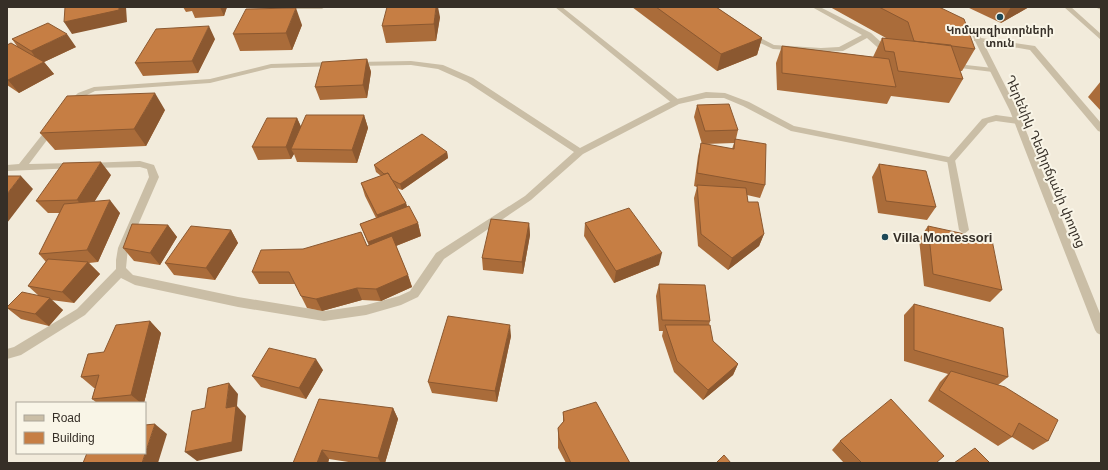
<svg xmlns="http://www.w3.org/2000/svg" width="1108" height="470" viewBox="0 0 1108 470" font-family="Helvetica,'Noto Sans Armenian',sans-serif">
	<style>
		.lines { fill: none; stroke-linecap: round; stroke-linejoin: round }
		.service { fill: #cabea6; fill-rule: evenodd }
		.minor { fill: #cabea6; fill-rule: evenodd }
		.tertiary { fill: #cabea6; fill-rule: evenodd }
		.wall { fill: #aa6c3a; fill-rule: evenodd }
		.shaded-wall { fill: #8b5830 }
		.building { fill: #c67e44; stroke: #8b5830 }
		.poi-dot { fill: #1d4857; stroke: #f9f5e7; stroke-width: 1.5 }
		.labels { text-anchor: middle; stroke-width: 4; stroke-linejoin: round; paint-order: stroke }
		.far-poi-label { font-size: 11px; font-weight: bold; fill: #362f27; stroke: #f9f5e7 }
		.street-label { font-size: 13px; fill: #362f27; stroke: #f9f5e7 }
		.poi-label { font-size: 13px; font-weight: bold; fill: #362f27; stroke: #f9f5e7; text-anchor: start }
	</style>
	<rect width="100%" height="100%" fill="#f2ebdb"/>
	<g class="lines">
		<path class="service" d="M294,7H325L322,9H297Z
			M555,7H562L679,100V104H673Z
			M812,7H820L871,33L893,53L889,55H886L867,38L843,51L821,52L773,49L746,36L753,34L774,45L821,48L839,47L862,35Z
			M1064,7H1071L1101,34V40Z
			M1095,7H1101V10Z
			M974,37L1035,46L1101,123V132L1098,131L1030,50L977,41H974Z
			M957,64L993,68L997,70L993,72L960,68L956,66Z
			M951,157L955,160L969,230L964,234L959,230L947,160Z"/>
		<path class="minor" d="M411,61L443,65L473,78L580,148L673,100L706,92L725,93L749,102L794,126L949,157L982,119L996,115L1018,118L1022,121L1018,124L996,121L988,123L954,162L951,163L791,131L743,106L724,98H706L679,104L583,154L531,200L444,259L418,297L401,305L366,315L324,321L238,307L135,285L121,278L85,315L21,355L7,359V349L14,347L77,309L116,269V260L118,248L149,177L147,169L140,167L91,168L88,167L86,165L88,163L140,161L154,165L159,177L128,248L126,268L133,275L238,297L324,311L366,305L399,296L410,291L436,253L525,196L574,152L467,82L438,69L411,65L355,66L351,64L355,62Z
			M335,62L339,64L338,66L271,68L210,83L95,91L83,97L72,107H66L65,105L78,93L94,87L210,79L271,64Z
			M52,125L56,128L29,164L73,163L78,166L76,168L7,171V165L19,164L49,126Z"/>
		<path class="tertiary" d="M952,20H958L976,28L1018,111L1101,316V335L1097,333L1095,330L1010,111L970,31L952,24Z"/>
	</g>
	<path class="wall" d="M183,7H227L224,16L195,18L192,11L186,12Z
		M632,7H716L762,38L757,55L717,71Z
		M830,7H939L975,49L962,71H960L963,79L949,103L891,96L887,104L777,90L776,63L782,46L873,57L882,38H886Z
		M967,7H1029L1001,23Z
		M440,17L436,41L386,43L382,26Z
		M302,25L292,50L240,51L233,34Z
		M12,39L76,47L44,62L54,74L19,93L7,85V45L17,46Z
		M215,39L198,73L143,76L135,63Z
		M367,59L371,72L367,98L320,100L315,87Z
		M1101,81V111L1088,97Z
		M697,105L738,130L736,139L765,185L760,198L747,195L748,202L764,234L759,246L728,270L698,246L694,198L697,187L694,186L698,156L701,143L702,144L694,117ZM734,143L732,149L705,144Z
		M165,110L146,146L55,150L40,133Z
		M364,115L368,128L357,163L297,162L294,154L291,159L258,160L252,147L297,118L301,127Z
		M447,152L448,158L402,190L397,188L406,203L407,206L418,223L421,236L396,246L408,275L412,287L381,301L362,300L322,311L307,308L295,284H259L252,272L303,249L367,246H369L360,224L376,218L365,196L361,183L381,176L376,172L374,165Z
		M879,164L936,207L927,220L878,213L872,177Z
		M111,175L94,202L120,213L98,262L89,263L100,274L74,303L51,300L63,310L49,326L21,319L7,308L39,296L28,286L46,262L39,254L60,213H48L36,201Z
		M529,223L530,235L523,274L483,270L482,258Z
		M585,223L659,265L614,283L584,236Z
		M168,225L177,237L160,265L134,261L123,248Z
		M928,226L1002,290L990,302L924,286L919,239Z
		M231,230L238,243L215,280L174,275L165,263Z
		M659,284L710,321L709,325L713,341L738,364L733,375L703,400L674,372L662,336L663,331H659L656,296Z
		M914,304L1008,377L998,385L1048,441L1033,450L1012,437L998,446L928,401L940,382L948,374L904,361V315Z
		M150,321L161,333L144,403H97L92,399L95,388H94L81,377L104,352Z
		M511,336L497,402L432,393L428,382Z
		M323,370L306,399L261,387L252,376Z
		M393,408L398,419L385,463H355L329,459L328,463H293Z
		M563,412L630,463H566L558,448V428L563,422Z
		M840,441L936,463H844L832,450Z"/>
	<path class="shaded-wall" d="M119,7H126L127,22L72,34L64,22Z
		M220,7H227L224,16Z
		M436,7H438L440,17L436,41L434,24Z
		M1011,7H1029L1001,23Z
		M296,8L302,25L292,50L286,33Z
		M209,26L215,39L198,73L192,61Z
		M67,34L76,47L44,62L54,74L19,93L8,80L40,64L31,51Z
		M762,38L757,55L717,71L721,54Z
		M367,59L371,72L367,98L363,85Z
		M155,93L165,110L146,146L134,129Z
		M364,115L368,128L357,163L352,150Z
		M297,118L303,131L291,149L294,154L291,159L286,147Z
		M447,152L448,158L402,190L400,184Z
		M101,162L111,175L88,212L77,200Z
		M21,176L33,189L7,223V194Z
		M110,200L120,213L98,262L87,250Z
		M406,203L409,216L381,227L377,215Z
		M418,223L421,236L373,255L368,242Z
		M529,223L530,235L523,274L522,262Z
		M168,225L177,237L160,265L150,253Z
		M231,230L238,243L215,280L206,268Z
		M764,234L759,246L728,270L732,258Z
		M662,253L659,265L614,283L616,271Z
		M88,262L100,274L74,303L62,292Z
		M408,275L412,287L381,301L376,289Z
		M357,288L362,300L322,311L316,299Z
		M50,298L63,310L49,326L35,314Z
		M150,321L161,333L144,403H141L131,395Z
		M510,325L511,336L497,402L495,391Z
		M316,359L323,370L306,399L299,388Z
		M738,364L733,375L703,400L708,390Z
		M229,383L238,394L237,406L246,416L242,451L197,461L185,452L226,408Z
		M393,408L398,419L385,463H381L378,458Z
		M155,424L167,434L158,463H142Z
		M322,450L329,459L328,463H317Z"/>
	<path class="building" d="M65,7H119V10L64,22Z
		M387,7H436L434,24L382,26Z
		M656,7H716L762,38L721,54Z
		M879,7H939L964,19L975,49L914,41L908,22Z
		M296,8L286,33L233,34L246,9Z
		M48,23L67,34L31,51L12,39Z
		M209,26L192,61L135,63L156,29Z
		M882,38L951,45L963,79L898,71L894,52L885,51Z
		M11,43L44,62L8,80L7,79V45Z
		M782,46L889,59L896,87L782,73Z
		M367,59L363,85L315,87L322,62Z
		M155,93L134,129L40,133L67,96Z
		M729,104L738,130L705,131L697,105Z
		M306,115H364L352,150L291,149Z
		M267,118H297L286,147H252Z
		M422,134L447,152L400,184L392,180L388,173L384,174L374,165Z
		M735,139L766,144L765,185L697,173L701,143L734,149Z
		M101,162L77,200L36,201L63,163Z
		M879,164L926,171L936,207L886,201Z
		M388,173L406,203L377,215L361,183Z
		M7,176H21L7,194Z
		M697,185L746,188L748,202H758L764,234L732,258L701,234Z
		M110,200L87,250L39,254L64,204Z
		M409,206L418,223L368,242L360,224Z
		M629,208L662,253L616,271L585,223Z
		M491,219L529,223L522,262L482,258Z
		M132,224L168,225L150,253L123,248Z
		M191,226L231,230L206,268L165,263Z
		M928,226L992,240L1002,290L933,274Z
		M361,232L367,246L392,236L408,275L376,289L357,288L316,299L301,296L289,272H252L261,250L303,249Z
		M48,259L88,262L62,292L28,286Z
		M659,284L705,285L710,321L662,320Z
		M22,292L50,298L35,314L7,308V307Z
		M914,304L1003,328L1008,377L914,350Z
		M448,316L510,325L495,391L428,382Z
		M150,321L131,395L92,399L99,375L81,377L88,354L104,352L116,325Z
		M665,325H710L713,341L738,364L708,390L677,361Z
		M269,348L316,359L299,388L252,376Z
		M951,371L1005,387L1058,420L1048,441L1019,423L1012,437L939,390Z
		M229,383L226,408L236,406L232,442L185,452L192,411L205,408L208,388Z
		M319,399L393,408L378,458L322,450L317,463H293Z
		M891,399L944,456L936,463H862L840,441Z
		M596,402L630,463H571L559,438L558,428L564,421L563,412Z
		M155,424L142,463H83L87,453H145V425Z
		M975,448L990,463H954Z
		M724,455L731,463H716Z"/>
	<g class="poi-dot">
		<circle cx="1000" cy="17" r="4"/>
		<circle cx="885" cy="237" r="4"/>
	</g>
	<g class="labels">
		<g class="far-poi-label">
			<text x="1000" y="34">Կոմպոզիտորների<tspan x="1000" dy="13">տուն</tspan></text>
		</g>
		<g class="street-label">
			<text transform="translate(1046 161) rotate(67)" y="5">Դերենիկ Դեմիրճյանի փողոց</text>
		</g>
		<g class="poi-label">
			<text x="893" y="242">Villa Montessori</text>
		</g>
	</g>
	<rect width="1108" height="470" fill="none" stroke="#362f27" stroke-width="16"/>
	<rect x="16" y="402" width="130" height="52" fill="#f9f5e7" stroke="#aba69a"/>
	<rect x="24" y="415" width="20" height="6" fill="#cabea6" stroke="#aba69a"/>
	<text x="52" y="422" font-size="12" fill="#362f27">Road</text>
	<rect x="24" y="432" width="20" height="12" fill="#c67e44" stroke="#aba69a"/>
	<text x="52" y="442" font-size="12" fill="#362f27">Building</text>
</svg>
